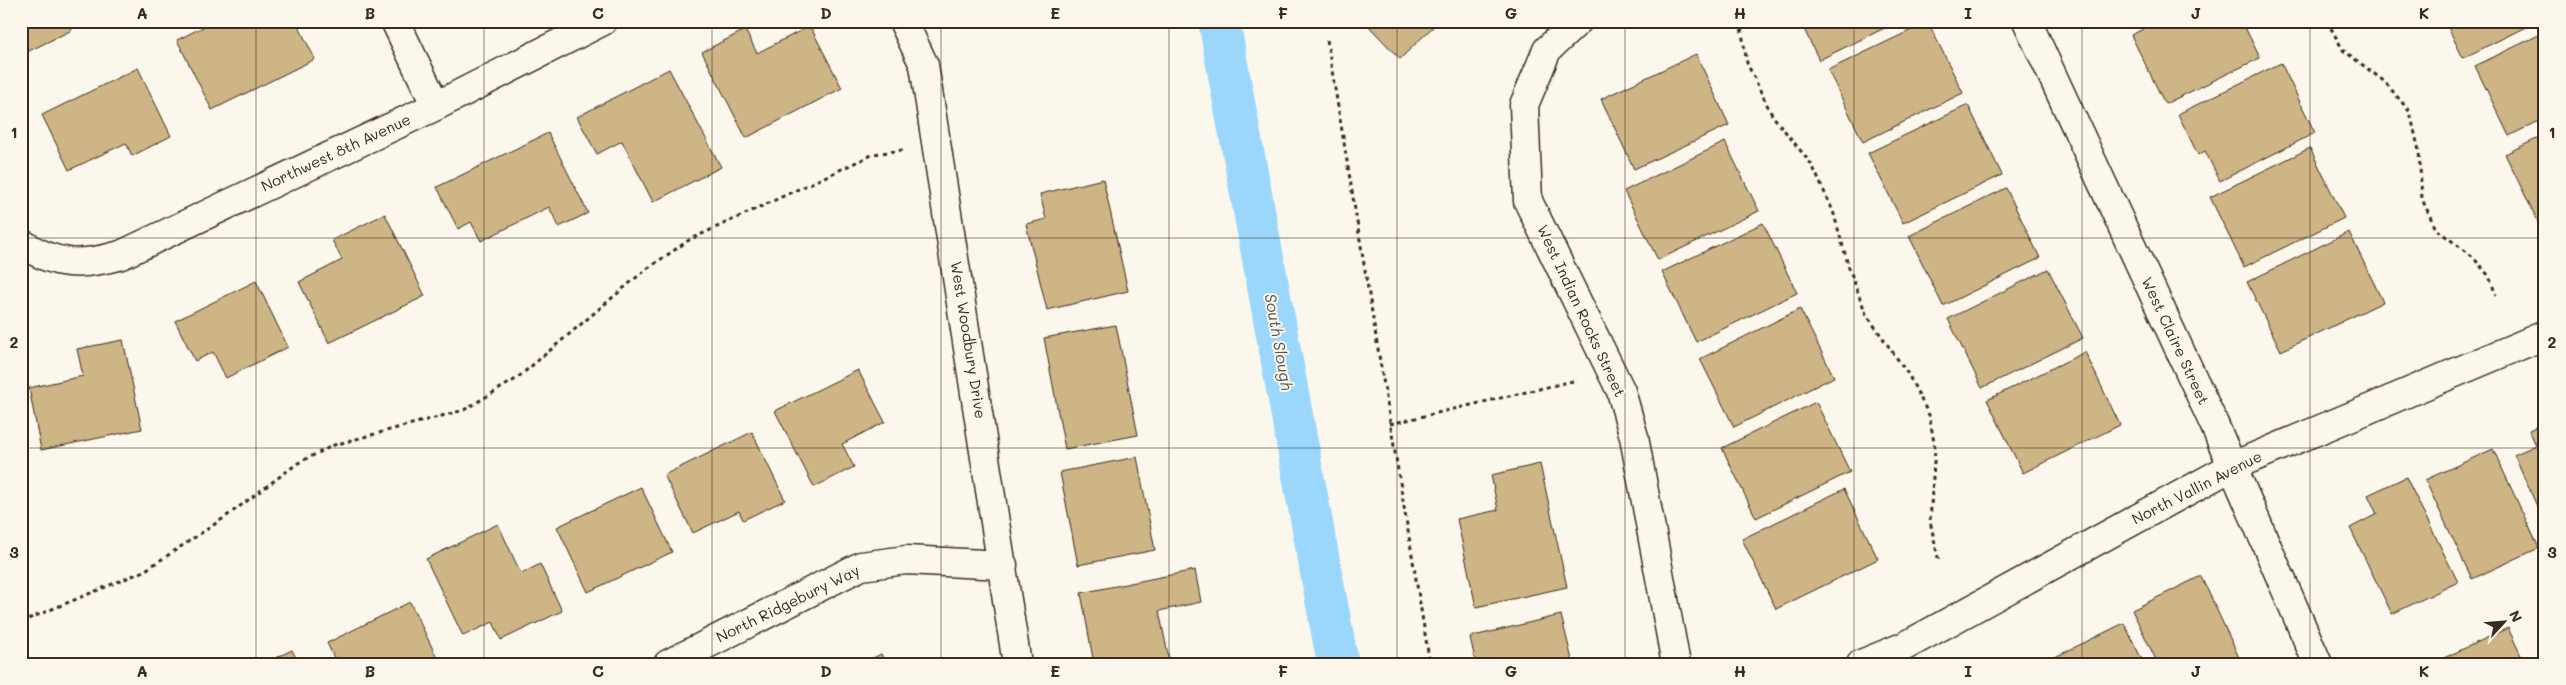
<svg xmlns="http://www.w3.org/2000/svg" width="2566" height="685" viewBox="0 0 2566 685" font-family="Mali,sans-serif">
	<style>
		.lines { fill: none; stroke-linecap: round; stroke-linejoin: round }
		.canal { stroke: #9bd7fc; stroke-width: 42 }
		.building { fill: #ceb585; stroke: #3b2a1e }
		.minor-casing { stroke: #3b2a1e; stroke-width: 31 }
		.path { stroke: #3b2a1e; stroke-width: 3; stroke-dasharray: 4 4; stroke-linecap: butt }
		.minor { stroke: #fbf7ec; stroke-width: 28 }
		.grid { fill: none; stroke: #3b2a1e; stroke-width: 1; stroke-opacity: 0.55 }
		.labels { text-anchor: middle; stroke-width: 4; stroke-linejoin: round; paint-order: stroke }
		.street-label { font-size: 15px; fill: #3b2a1e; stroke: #fbf7ec }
		.water-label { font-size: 16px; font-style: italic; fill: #535556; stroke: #fbf7ec }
		.neatline { fill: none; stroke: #3b2a1e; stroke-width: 2 }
		.grid-label { font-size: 16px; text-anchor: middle; font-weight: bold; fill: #3b2a1e }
	</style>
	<rect width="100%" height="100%" fill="#fbf7ec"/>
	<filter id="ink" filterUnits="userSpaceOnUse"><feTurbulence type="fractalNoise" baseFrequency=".02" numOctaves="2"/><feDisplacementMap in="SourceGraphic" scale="10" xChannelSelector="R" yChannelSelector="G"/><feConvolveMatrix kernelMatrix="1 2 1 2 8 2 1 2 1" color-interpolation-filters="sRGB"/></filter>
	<g filter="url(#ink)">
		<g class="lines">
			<path class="canal" d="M1219,21L1338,664"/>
		</g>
		<path class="building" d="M21,21H68L72,30L21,55Z
			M215,21H296L315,59L212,110L177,40Z
			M1364,21H1439L1400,59Z
			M1800,21H1899L1819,60Z
			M2159,21H2242L2260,58L2165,104L2131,35Z
			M2445,21H2538L2463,58Z
			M1928,22L1963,93L1863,142L1828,70Z
			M810,26L842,88L746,138L702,52L745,30L757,53Z
			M2545,32V118L2509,136L2475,66Z
			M1696,54L1729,125L1634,169L1601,99Z
			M2281,63L2315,133L2220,181L2205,151L2198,155L2178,114Z
			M138,68L171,136L132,156L126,143L69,170L42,115Z
			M669,69L721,167L653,202L622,141L597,154L577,117Z
			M1968,105L2002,175L1903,223L1868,153Z
			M548,133L588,213L559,227L549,207L481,241L471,222L458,229L437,187Z
			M2545,135V224L2540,226L2505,154Z
			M1725,142L1759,211L1658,260L1624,191Z
			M2310,148L2344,218L2244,267L2210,197Z
			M1103,179L1128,291L1047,310L1026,224L1046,219L1040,194Z
			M2006,188L2040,258L1943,306L1909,236Z
			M385,214L425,296L329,343L299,282L342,260L332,240Z
			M1763,223L1797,293L1696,342L1662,272Z
			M2349,232L2383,302L2281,351L2247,282Z
			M2048,269L2083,338L1982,388L1948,319Z
			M256,281L288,347L226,378L213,352L195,361L175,321Z
			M1800,309L1834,377L1734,427L1700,359Z
			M1116,325L1138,435L1065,449L1044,338Z
			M123,340L142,429L41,450L29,388L83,376L77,349Z
			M2085,352L2120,425L2023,473L1987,400Z
			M858,370L885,422L842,444L854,467L814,487L775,411Z
			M1816,402L1850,472L1756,518L1722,448Z
			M2545,423V524L2514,455L2536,445L2529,430Z
			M752,432L785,500L743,520L739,511L693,533L664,475Z
			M2493,449L2539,548L2472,579L2425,480Z
			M1137,457L1155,550L1078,565L1060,472Z
			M1540,464L1567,587L1476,607L1457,519L1498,510L1491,475Z
			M2406,477L2458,582L2392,614L2350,528L2377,514L2368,495Z
			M641,487L672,552L588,592L557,527Z
			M1844,489L1878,559L1776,609L1742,539Z
			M498,524L521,574L540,564L562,611L501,640L493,622L463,636L426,559Z
			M1195,570L1201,602L1159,611L1170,664H1094L1081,593Z
			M2201,576L2242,664H2158L2132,610Z
			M410,602L440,664H337L327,643Z
			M1561,615L1573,664H1476L1470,637Z
			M2124,623L2144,664H2056L2053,658Z
			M2508,628L2525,664H2431Z
			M292,650L299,664H263Z
			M881,654L886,664H861Z
			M833,658L836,664H820Z"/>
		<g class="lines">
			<g class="minor-casing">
				<path id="minor" d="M395,21L436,106
					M903,21L924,65L1017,664
					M1578,21L1547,50L1524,105L1528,201L1621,391L1634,437L1676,664
					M2027,21L2214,424L2318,664
					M21,243C57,267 82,266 121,255L436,106L603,21
					M668,664L861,566L906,560L1003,565
					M1861,664L1905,646L2233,466L2545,335"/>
			</g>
			<path class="path" d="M1740,21L1747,63L1772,115L1812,165L1833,211L1849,268L1866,314L1908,374L1929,415L1935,448L1930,521L1939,562
				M2327,21L2343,50L2385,82L2410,112L2419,151L2422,199L2436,229L2472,256L2489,276L2496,295
				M1327,40L1430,664
				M1390,424L1577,380
				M21,622L144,571L224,518L298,463L334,445L464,410L516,379L644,271L689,240L874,154L903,150"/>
			<use href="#minor" class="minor"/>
		</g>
	</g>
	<path class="grid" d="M256,21V664M484,21V664M712,21V664M941,21V664M1169,21V664M1397,21V664M1625,21V664M1854,21V664M2082,21V664M2310,21V664M21,238H2545M21,448H2545"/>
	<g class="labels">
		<g class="street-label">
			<text transform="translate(336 153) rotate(-25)" y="5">Northwest 8th Avenue</text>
			<text transform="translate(1581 311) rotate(65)" y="5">West Indian Rocks Street</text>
			<text transform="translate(968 340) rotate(81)" y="5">West Woodbury Drive</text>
			<text transform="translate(2175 341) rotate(65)" y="5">West Claire Street</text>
			<text transform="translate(2197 488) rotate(-27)" y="5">North Vallin Avenue</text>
			<text transform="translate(788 604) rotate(-26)" y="5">North Ridgebury Way</text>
		</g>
		<g class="water-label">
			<text transform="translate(1279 342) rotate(80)" y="6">South Slough</text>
		</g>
	</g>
	<rect width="2566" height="685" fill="none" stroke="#fbf7ec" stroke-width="55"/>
	<g transform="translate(2504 622) rotate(64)" stroke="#fbf7ec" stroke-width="4" paint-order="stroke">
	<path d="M0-4L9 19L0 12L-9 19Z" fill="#3b2a1e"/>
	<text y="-8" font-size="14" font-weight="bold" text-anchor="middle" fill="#3b2a1e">N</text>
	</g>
	<rect x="28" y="28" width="2510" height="630" class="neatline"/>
	<g class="grid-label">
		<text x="142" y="19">A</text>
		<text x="370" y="19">B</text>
		<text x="598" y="19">C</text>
		<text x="826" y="19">D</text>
		<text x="1055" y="19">E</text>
		<text x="1283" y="19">F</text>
		<text x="1511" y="19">G</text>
		<text x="1740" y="19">H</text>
		<text x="1968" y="19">I</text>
		<text x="2196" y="19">J</text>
		<text x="2424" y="19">K</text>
		<text x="14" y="138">1</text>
		<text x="2552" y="138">1</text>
		<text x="14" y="348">2</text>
		<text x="2552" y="348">2</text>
		<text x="14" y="558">3</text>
		<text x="2552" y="558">3</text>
		<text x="142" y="677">A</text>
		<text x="370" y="677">B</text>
		<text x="598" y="677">C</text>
		<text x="826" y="677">D</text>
		<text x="1055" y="677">E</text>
		<text x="1283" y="677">F</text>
		<text x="1511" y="677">G</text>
		<text x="1740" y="677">H</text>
		<text x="1968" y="677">I</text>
		<text x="2196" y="677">J</text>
		<text x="2424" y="677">K</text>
	</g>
</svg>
